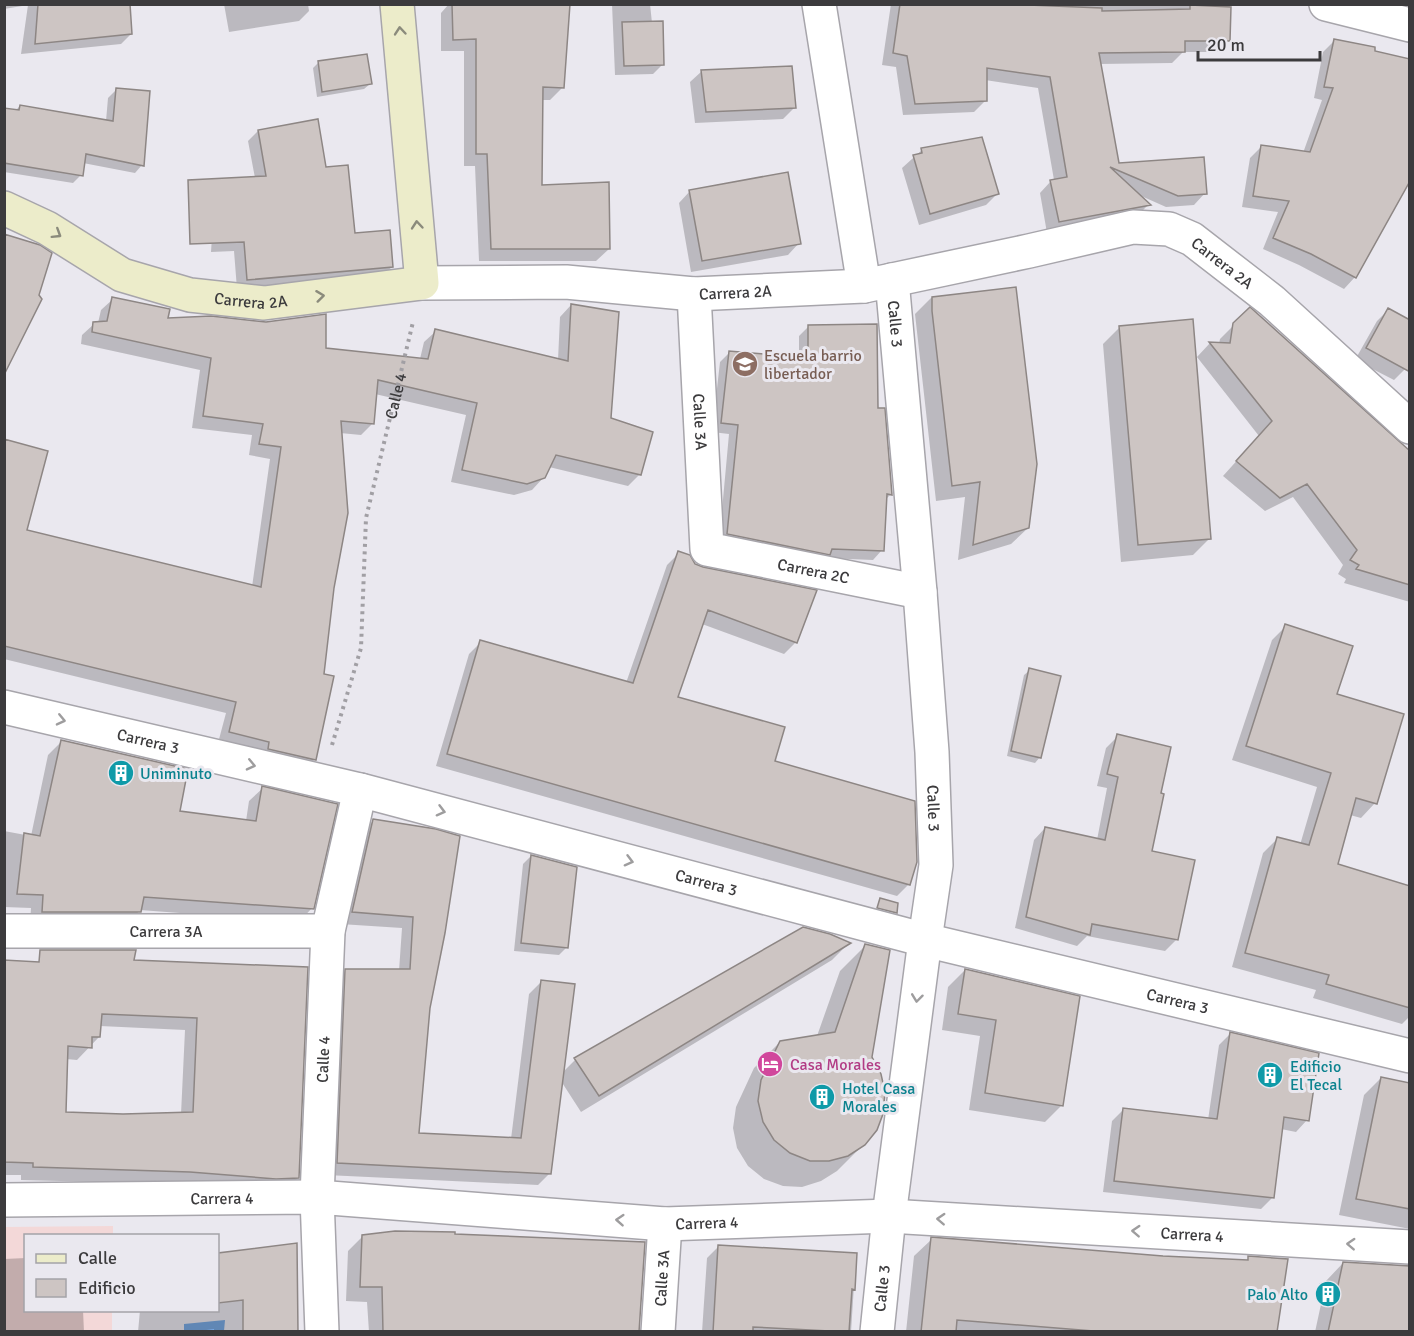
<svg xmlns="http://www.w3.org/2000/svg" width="1414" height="1336" viewBox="0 0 1414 1336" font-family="Signika,sans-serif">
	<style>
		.education { fill: #f3d8d8 }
		.water { fill: #79a9e3 }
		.shadow { fill: #0003; fill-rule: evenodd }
		.building { fill: #cdc5c3; stroke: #8d8684; stroke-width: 1.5; fill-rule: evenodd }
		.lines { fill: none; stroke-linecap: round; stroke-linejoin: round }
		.pedestrian-casing { stroke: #a7a5ab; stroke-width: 36 }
		.minor-casing { stroke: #a7a5ab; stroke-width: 36 }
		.tertiary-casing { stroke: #a7a5ab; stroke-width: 36 }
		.secondary-casing { stroke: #a7a5ab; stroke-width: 36 }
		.path { stroke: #a19fa4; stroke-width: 4; stroke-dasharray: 3 4.5; stroke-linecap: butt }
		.pedestrian { stroke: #fff; stroke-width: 33 }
		.minor { stroke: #fff; stroke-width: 33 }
		.tertiary { stroke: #fff; stroke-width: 33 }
		.secondary { stroke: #ececca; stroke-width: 33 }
		.oneway { stroke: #8b8b7c }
		.oneway2 { stroke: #9e9d9e }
		.labels { text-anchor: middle; stroke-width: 6; stroke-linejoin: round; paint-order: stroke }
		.street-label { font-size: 16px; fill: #3c3b3d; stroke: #eae8ef }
		.education-label { font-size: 16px; fill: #785e54; stroke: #eae8ef; text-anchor: start }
		.culture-label { font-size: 16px; fill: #0d838f; stroke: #eae8ef; text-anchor: start }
		.hotel-label { font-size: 16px; fill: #b23c85; stroke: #eae8ef; text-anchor: start }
	</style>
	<rect width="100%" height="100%" fill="#eae8ef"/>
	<path class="education" d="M113,1226V1235L26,1236V1310L112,1311V1331H5V1227Z"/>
	<path class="water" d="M225,1320L224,1331H184V1324Z"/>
	<path class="shadow" d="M4,4H128L131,34L121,44L21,54L28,5L4,9Z
		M224,4H308L309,11L299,21L229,32Z
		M449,4H569L562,88L550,100H541V186L609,249L596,261H479L475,166H464V51H441V13Z
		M612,4H650L652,23L663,64L653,74L615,75Z
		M891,4H1230L1229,40L1217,52H1183L1172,63L1099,64L1117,165L1205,193L1194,205L1166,207L1139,195L1148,205L1137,216L1047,233L1040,193L1051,181L1054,180L1038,88L985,80L986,100L974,112L903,115L896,67L882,65Z
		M1335,40L1373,52L1355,277L1344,289L1299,265L1263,249L1278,212L1242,207L1250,158L1261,147L1303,153L1322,100L1314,98L1323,52Z
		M319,62L370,84L364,89L317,97L313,68Z
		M702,71L794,108L783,119L695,123L690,82Z
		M116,90L142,165L135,173L83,163L81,175L73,183L4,172L12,114L20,106L106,121L108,98Z
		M258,131L325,169L354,235L392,267L381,277L237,289L234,251L211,252L215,190L255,178L248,141Z
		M922,150L997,194L986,205L919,225L902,168Z
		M690,191L799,243L788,255L691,272L679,203Z
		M1015,288L1028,528L1011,544L958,560L965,497L936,501L915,314L931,298Z
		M113,299L166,320L324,350L420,359L424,342L436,331L558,360L560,317L571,305L609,419L640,474L628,486L549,467L544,477L532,490L514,495L451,482L466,415L375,394L372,424L361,435L340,433L333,587L322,675L332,677L314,760L303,771L218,743L226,713L4,659V441L25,531L252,587L270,459L249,455L252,435L192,428L200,370L81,344L82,335L94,324L98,323L101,310Z
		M1250,309L1410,453V602L1344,583L1346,579L1338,574L1343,565L1293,497L1265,511L1223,476L1259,436L1197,357L1210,343L1219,344L1220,339Z
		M1388,310L1405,369L1394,380L1355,360L1377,321Z
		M808,327L876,409L891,494L885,500L882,550L873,560L825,558L719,543L729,434L712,432L720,362L729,353L799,359V336Z
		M1120,327L1210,538L1193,555L1121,562L1103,344Z
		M679,553L796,642L784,654L702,624L676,698L773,762L909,884L897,896L436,766L469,654L481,642L626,683L667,565Z
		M1286,626L1336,695L1375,803L1361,818L1350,815L1337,865L1410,887V1016L1402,1024L1313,998L1316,990L1232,967L1263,853L1277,839L1300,845L1317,787L1232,760L1272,640Z
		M1030,670L1040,757L1035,763L1007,756L1024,675Z
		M1118,736L1159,794L1150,852L1177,939L1165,951L1087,936L1077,946L1015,928L1034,840L1045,828L1097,840L1107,788L1097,786L1106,748Z
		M62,741L178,812L246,821L249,801L263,788L312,908L299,922L140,910L127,925L30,924L31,908L4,907V831L31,836L48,755Z
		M373,821L435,831L429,1007L417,1134L511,1139L529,994L542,981L563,1072L575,1060L848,944L832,960L581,1112L561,1081L550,1173L538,1185L326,1175L334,982L346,970L399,971L402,928L340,924L361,833Z
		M531,856L567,947L559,955L514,951L523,864Z
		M866,945L870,1058L864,1144L837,1171L821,1181L802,1187L783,1186L764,1179L748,1166L737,1148L733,1128L736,1107L754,1068L780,1042L817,1036L840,971Z
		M4,962L306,968L298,1178L285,1191L177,1184L21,1180V1175H4ZM100,1026L185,1030L181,1114L123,1116L65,1114L66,1059L77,1060L99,1037Z
		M965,970L1062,1105L1045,1122L969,1110L980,1036L942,1030L948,987Z
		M1230,1034L1307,1120L1296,1132L1281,1129L1272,1198L1261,1209L1103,1192L1112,1121L1124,1109L1208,1120L1219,1045Z
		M1381,1078L1410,1084V1229L1339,1215L1364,1095Z
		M362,1237L638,1332H369L367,1302L346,1301L348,1251Z
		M932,1239L1163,1257L1245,1262L1249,1258L1276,1332H906L914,1256Z
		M296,1245L297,1332H214V1329L191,1332H138L140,1310H218V1254Z
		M718,1247L856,1254L851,1332H702L707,1258Z
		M26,1258V1310H83L84,1332H4V1259Z
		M1343,1263L1410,1332H1315L1326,1281Z"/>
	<path class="building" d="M38,4H130L132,34L35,44Z
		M452,4H570L564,88L543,87L542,185L609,182L610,249H491L487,154H476V39L453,40Z
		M900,4H1001L1102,8V11L1190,9V5L1231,7L1230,41H1185V52L1099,53L1119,163L1204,157L1207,194L1178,196L1110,167L1151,205L1059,222L1050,180L1067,177L1050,77L987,68V101L915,104L907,56L893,53Z
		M663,21L664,65L624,66L622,22Z
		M1334,39L1375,47V51L1410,59V181L1356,278L1311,254L1273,238L1289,201L1253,196L1261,145L1310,152L1333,88L1324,87Z
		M367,54L372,84L322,92L318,61Z
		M792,66L796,108L706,112L701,70Z
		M116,88L150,91L144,166L86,154L83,176L4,163V108L19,110L20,105L113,121Z
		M318,119L326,167L348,165L355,233L390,230L393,267L247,280L244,242L190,244L188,180L266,176L258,130Z
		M982,137L999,194L930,214L913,155L922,153L921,148Z
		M788,172L801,244L702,261L689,190Z
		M4,234L40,245L52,253L39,295L42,299L4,375Z
		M1016,287L1037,464L1029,528L973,545L980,482L952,486L932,311V297Z
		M112,297L170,309L168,318L211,316L266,322L326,314V348L428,359L435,329L568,361L571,304L619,312L611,418L653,432L641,475L556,455L545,478L527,484L462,470L477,403L378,380L374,424L341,421L348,513L334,588L324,674L334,676L316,760L268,749L269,742L229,732L236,702L4,646V439L48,451L27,530L261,587L281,447L259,444L263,424L203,416L211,358L92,332L93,322L107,321Z
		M1250,307L1410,451V585L1356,569L1359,565L1350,560L1357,550L1307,484L1280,498L1236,461L1272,421L1209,342L1230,343L1233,323Z
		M1388,308L1410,320V372L1366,348Z
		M1193,319L1211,539L1138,545L1119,326Z
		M877,324L878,408H885L892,495L887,494L884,551L832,549L830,555L727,534L738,425L721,423L729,351L808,358V325Z
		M678,551L690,555L695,564L703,567L817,590L797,643L708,610L678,697L785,727L775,761L915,801L917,862L910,885L447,754L480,640L633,683Z
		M1285,624L1353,646L1337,694L1404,714L1377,804L1356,798L1338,864L1410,886V1008L1326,984L1329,975L1245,953L1277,837L1309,845L1331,773L1246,746Z
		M1029,668L1061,676L1041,758L1011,751Z
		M1117,734L1171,747L1161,793L1164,794L1152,851L1195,860L1178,940L1092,924L1090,935L1026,917L1045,827L1105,840L1118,777L1107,774Z
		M61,740L188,769L180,811L256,821L262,786L338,804L314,909L144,897L141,912H42L43,895L17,894L24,833L40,836Z
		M373,819L436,829L460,836L445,933L430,1008L419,1133L521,1138L541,980L575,984L551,1174L337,1163L345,969H410L413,917L352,912Z
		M531,855L577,867L568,948L521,943Z
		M880,898L898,903L897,913L877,908Z
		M803,927L830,934L851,943L599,1096L574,1058Z
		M865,944L890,950L872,1057L881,1074L885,1092L883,1114L877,1130L865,1145L848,1156L829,1161H810L790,1153L774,1140L763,1122L758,1101L761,1080L780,1041L835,1032Z
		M40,950H136L134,960L308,967L299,1178L276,1179L190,1172L33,1167V1163L4,1162V960L39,962ZM102,1014L197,1018L193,1112L123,1114L66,1112L68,1046L92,1048V1037H100Z
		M965,969L1080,996L1063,1106L985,1093L996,1020L958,1014Z
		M1230,1032L1319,1053L1309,1121L1284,1117L1274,1198L1114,1181L1123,1108L1217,1119Z
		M1381,1077L1410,1083V1209L1356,1199Z
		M395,1231L455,1232V1234L645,1242L639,1332H383L382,1287H360L362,1235Z
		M931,1237L1163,1256L1248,1260V1256L1288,1259L1277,1332H1106L957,1320L956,1332H921Z
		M297,1243L298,1332H243V1300L218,1303V1253Z
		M718,1245L857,1253L855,1290L852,1289L849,1332L753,1327V1332H713Z
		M1343,1262L1410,1266V1332H1328Z"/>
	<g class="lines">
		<g class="pedestrian-casing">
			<g id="pedestrian">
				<path id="s2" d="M892,280L920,592L932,752L936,865L925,940"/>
				<path id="s3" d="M694,294L707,549L920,592"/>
			</g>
		</g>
		<g class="minor-casing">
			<g id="minor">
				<path d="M819,4L864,286"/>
				<path d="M1326,4L1410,25"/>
				<path id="s4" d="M422,283L566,282L694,294L864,286L1029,251L1133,227L1169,229L1192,239L1272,301L1410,427"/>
				<path id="s5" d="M4,931H328"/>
				<path id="s6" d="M322,1332L317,1197L328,931L360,790"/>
				<path id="s7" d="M658,1332L665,1224"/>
				<path id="s8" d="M877,1332L889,1216L925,940"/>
			</g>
		</g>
		<g class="tertiary-casing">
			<g id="tertiary">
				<path id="s9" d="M4,707L360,790L925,940L1410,1056"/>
				<path id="s10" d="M4,1200L317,1197L665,1224L889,1216L1410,1247"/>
			</g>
		</g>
		<g class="secondary-casing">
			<g id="secondary">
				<path id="s11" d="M4,208L47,228L122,275L190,295L264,303L422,283L397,4"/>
			</g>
		</g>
		<path class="path" id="s1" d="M332,745L361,648L366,518L413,322"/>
		<use href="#pedestrian" class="pedestrian"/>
		<use href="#minor" class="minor"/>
		<use href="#tertiary" class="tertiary"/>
		<use href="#secondary" class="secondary"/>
	</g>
	<defs><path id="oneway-chevron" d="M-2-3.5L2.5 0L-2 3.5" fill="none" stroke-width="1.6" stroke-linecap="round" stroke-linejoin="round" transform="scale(1.5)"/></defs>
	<g class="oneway">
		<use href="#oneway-chevron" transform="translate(400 31) rotate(-95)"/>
		<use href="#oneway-chevron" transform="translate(417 225) rotate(-95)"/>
		<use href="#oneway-chevron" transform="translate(57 234) rotate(32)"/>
		<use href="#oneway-chevron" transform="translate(320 296) rotate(-7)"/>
	</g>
	<g class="oneway2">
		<use href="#oneway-chevron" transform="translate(61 720) rotate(13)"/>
		<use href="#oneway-chevron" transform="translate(251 765) rotate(13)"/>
		<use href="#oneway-chevron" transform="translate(441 811) rotate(15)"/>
		<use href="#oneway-chevron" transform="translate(629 861) rotate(15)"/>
		<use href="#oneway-chevron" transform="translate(917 998) rotate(97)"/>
		<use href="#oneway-chevron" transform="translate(941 1219) rotate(-177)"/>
		<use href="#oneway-chevron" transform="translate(620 1220) rotate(-176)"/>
		<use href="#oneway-chevron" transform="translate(1136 1231) rotate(-177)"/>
		<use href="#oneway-chevron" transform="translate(1351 1244) rotate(-177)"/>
	</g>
	<defs>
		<g id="school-disc" transform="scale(1.35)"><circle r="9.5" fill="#8d6e63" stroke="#eae8ef"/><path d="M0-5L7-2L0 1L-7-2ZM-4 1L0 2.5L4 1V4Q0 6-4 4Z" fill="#fff"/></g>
		<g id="building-disc" transform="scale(1.35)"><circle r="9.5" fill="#0f9aa8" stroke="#eae8ef"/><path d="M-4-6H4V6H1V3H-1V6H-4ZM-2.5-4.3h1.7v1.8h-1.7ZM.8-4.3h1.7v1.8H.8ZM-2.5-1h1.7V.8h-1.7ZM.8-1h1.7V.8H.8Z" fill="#fff"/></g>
		<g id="hotel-disc" transform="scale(1.35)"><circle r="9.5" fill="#d1479c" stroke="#eae8ef"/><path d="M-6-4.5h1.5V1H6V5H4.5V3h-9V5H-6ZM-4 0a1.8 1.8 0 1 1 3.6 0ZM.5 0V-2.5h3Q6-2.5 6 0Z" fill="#fff"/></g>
	</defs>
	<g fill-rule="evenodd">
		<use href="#school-disc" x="745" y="364"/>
		<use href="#building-disc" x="121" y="773"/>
		<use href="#hotel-disc" x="770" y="1064"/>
		<use href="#building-disc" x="1270" y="1075"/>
		<use href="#building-disc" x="822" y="1097"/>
		<use href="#building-disc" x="1328" y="1294"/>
	</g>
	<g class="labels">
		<g class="street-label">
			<text dy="6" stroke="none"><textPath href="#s4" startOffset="818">Carrera 2A</textPath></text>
			<text dy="6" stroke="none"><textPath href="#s4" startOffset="314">Carrera 2A</textPath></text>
			<text dy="6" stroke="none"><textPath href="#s11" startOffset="268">Carrera 2A</textPath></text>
			<text dy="6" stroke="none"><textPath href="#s2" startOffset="44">Calle 3</textPath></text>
			<text dy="6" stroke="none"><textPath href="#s1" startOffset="357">Calle 4</textPath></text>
			<text dy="6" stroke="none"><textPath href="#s3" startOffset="128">Calle 3A</textPath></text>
			<text dy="6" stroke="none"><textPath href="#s3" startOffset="364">Carrera 2C</textPath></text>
			<text dy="6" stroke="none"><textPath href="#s9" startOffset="148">Carrera 3</textPath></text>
			<text dy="6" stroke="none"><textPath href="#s2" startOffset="530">Calle 3</textPath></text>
			<text dy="6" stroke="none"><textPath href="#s9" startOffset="724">Carrera 3</textPath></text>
			<text dy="6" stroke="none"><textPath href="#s5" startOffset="162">Carrera 3A</textPath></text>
			<text dy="6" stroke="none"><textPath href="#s9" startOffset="1210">Carrera 3</textPath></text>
			<text dy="6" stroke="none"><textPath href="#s6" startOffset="273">Calle 4</textPath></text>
			<text dy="6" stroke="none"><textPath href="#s10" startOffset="218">Carrera 4</textPath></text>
			<text dy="6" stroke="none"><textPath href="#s10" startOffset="704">Carrera 4</textPath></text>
			<text dy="6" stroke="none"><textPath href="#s10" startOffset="1190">Carrera 4</textPath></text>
			<text dy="6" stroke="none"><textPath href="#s7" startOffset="54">Calle 3A</textPath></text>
			<text dy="6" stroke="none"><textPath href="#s8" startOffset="44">Calle 3</textPath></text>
		</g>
		<g class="education-label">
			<text x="764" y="361">Escuela barrio<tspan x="764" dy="18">libertador</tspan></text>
		</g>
		<g class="culture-label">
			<text x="140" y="779">Uniminuto</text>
			<text x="1290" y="1072">Edificio<tspan x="1290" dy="18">El Tecal</tspan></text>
			<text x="842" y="1094">Hotel Casa<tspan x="842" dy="18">Morales</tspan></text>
			<text x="1308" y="1300" text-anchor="end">Palo Alto</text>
		</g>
		<g class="hotel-label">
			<text x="790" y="1070">Casa Morales</text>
		</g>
	</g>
	<rect width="1414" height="1336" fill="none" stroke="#3c3b3d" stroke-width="12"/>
	<rect x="24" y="1234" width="195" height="78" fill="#eae8ef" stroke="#a4a3a8" stroke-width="1.5"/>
	<rect x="36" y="1254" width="30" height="9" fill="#ececca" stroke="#a4a3a8" stroke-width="1.5"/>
	<text x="78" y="1264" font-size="18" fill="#3c3b3d">Calle</text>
	<rect x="36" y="1279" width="30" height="18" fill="#cdc5c3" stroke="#a4a3a8" stroke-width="1.5"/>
	<text x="78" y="1294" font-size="18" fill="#3c3b3d">Edificio</text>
	<path d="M1198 51v9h122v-9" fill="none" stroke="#3c3b3d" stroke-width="3"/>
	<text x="1207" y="51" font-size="18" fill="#3c3b3d" stroke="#eae8ef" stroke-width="4.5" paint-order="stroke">20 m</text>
</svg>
